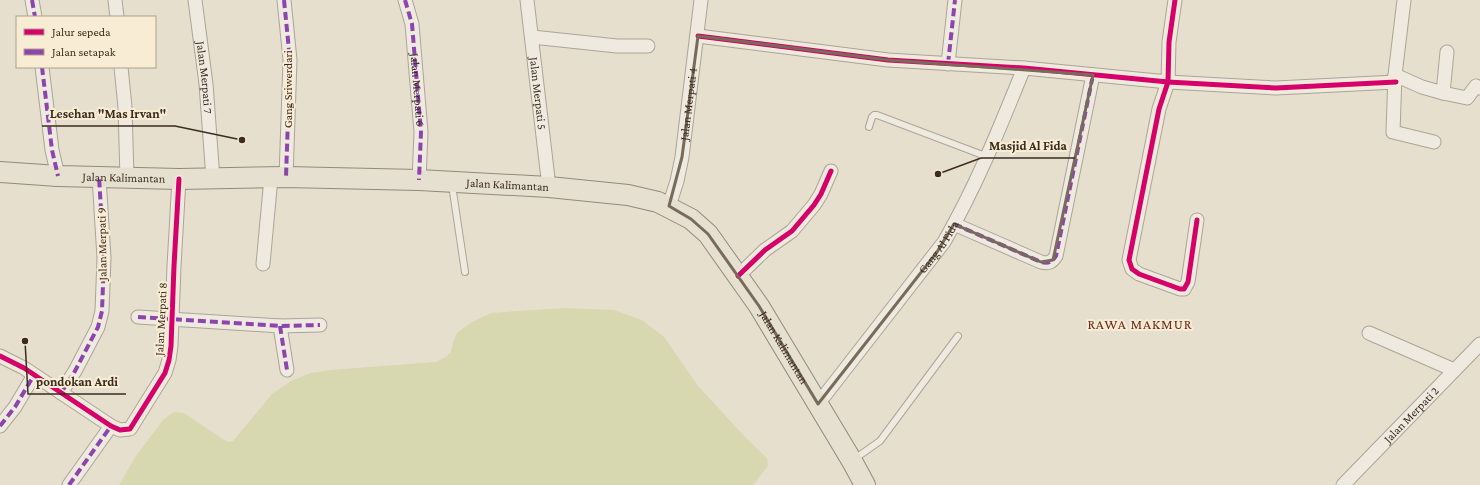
<svg xmlns="http://www.w3.org/2000/svg" width="1480" height="485" viewBox="0 0 1480 485" font-family="'Crimson Pro',serif">
	<style>
		.green { fill: #d7d7b0 }
		.lines { fill: none; stroke-linecap: round; stroke-linejoin: round }
		.lane-casing { stroke: #aca497; stroke-width: 8 }
		.street-casing { stroke: #aca497; stroke-width: 15 }
		.primary-casing { stroke: #91897e; stroke-width: 22 }
		.lane { stroke: #eeeae0; stroke-width: 6 }
		.street { stroke: #eeeae0; stroke-width: 13 }
		.primary { stroke: #e6e0d1; stroke-width: 20 }
		.quiet { stroke: #8e44ad; stroke-width: 4; stroke-dasharray: 8 4; stroke-linecap: butt }
		.cycleway-casing { stroke: #f8edd4; stroke-width: 8 }
		.cycleway { stroke: #d6006c; stroke-width: 5 }
		.marked { fill: none; stroke: #786b5c; stroke-width: 3; stroke-linejoin: round }
		.labels { text-anchor: middle; stroke-width: 4; stroke-linejoin: round; paint-order: stroke }
		.street-label { font-size: 12px; fill: #3c2c1e; stroke: #f8edd4 }
		.quarter-label { font-size: 14px; letter-spacing: 1px; fill: #6c2a1a; stroke: #f8edd4 }
		.leader { fill: none; stroke: #3c2c1e; stroke-width: 1.5 }
		.callout-dot { fill: #3c2c1e; stroke: #f8edd4; stroke-width: 1.5 }
		.callout-label { font-size: 13px; text-anchor: middle; font-weight: bold; fill: #3c2c1e; stroke: #f8edd4; stroke-width: 4; stroke-linejoin: round; paint-order: stroke }
	</style>
	<rect width="100%" height="100%" fill="#e6dfce"/>
	<path class="green" d="M565,308L614,310L642,320L664,337L699,387L745,437L767,458L768,466L753,485H119L136,456L163,420L174,412L184,413L223,439L228,442L233,441L272,394L291,381L311,373L331,370L436,362L446,357L451,352L453,343L457,333L470,323L491,313Z"/>
	<g class="lines">
		<g class="lane-casing">
			<path id="lane" d="M869,127L872,117L874,115H877L988,157
				M452,185L465,272
				M853,460L880,441L958,336"/>
		</g>
		<g class="street-casing">
			<g id="street">
				<path d="M32,0L35,17"/>
				<path d="M115,0L117,17"/>
				<path id="s1" d="M195,0L206,84L213,179"/>
				<path d="M284,0L290,60L286,177"/>
				<path id="s2" d="M405,0L412,24L421,132L419,180"/>
				<path id="s3" d="M527,0L549,187"/>
				<path d="M1175,0L1169,42L1168,82L1159,109L1129,260L1132,269L1139,274L1180,289H1184L1188,282L1197,220"/>
				<path d="M1404,0L1395,75L1393,132L1434,142"/>
				<path d="M698,36L888,60L1024,68L1168,82L1276,88L1396,82"/>
				<path d="M532,37L617,46H648"/>
				<path d="M948,64L955,0"/>
				<path d="M42,67L52,150L58,176"/>
				<path d="M121,67L125,107L127,178"/>
				<path d="M1395,75L1422,87L1443,93L1447,52"/>
				<path d="M1443,93L1467,98L1476,86L1480,88"/>
				<path id="s4" d="M669,206L677,181L682,157L701,0"/>
				<path d="M954,224L1041,262C1049,264 1052,262 1056,256L1093,75"/>
				<path d="M263,264L271,178"/>
				<path d="M738,276L765,250L792,231L814,205L821,194L831,171"/>
				<path d="M138,317L280,326L320,325"/>
				<path d="M280,326L287,370"/>
				<path d="M1369,333L1454,370"/>
				<path d="M0,356L24,368L111,426L120,430L130,429L165,373L169,360L171,346L174,266L179,179"/>
				<path d="M61,393L75,371L98,327L102,311L104,258L99,177"/>
				<path id="s5" d="M818,404L944,242C976,187 1000,127 1024,68"/>
				<path d="M0,426L15,407L34,375"/>
				<path d="M69,485L111,426"/>
				<path id="s6" d="M1343,485L1480,344"/>
			</g>
		</g>
		<g class="primary-casing">
			<g id="primary">
				<path id="s7" d="M0,172L58,176L179,179L286,177L419,180L549,187L628,195L658,202L691,219L708,234L759,306L852,461L865,485"/>
			</g>
		</g>
		<use href="#lane" class="lane"/>
		<use href="#street" class="street"/>
		<use href="#primary" class="primary"/>
		<path class="quiet" d="M32,0L35,17
			M284,0L290,60L286,177
			M405,0L412,24L421,132L419,180
			M948,64L955,0
			M42,67L52,150L58,176
			M954,224L1041,262C1049,264 1052,262 1056,256L1093,75
			M138,317L280,326L320,325
			M280,326L287,370
			M61,393L75,371L98,327L102,311L104,258L99,177
			M0,426L15,407L34,375
			M69,485L111,426"/>
		<g class="cycleway-casing">
			<path id="cycleway" d="M1175,0L1169,42L1168,82L1159,109L1129,260L1132,269L1139,274L1180,289H1184L1188,282L1197,220
				M698,36L888,60L1024,68L1168,82L1276,88L1396,82
				M738,276L765,250L792,231L814,205L821,194L831,171
				M0,356L24,368L111,426L120,430L130,429L165,373L169,360L171,346L174,266L179,179"/>
		</g>
		<use href="#cycleway" class="cycleway"/>
	</g>
	<path class="marked" d="M698,36L888,60L1093,75L1053,260L1041,262L954,224L937,252L818,404L759,306L708,234L691,219L669,206L682,157Z"/>
	<g class="labels">
		<g class="street-label">
			<text dy="4" stroke="none"><textPath href="#s1" startOffset="78">Jalan Merpati 7</textPath></text>
			<text transform="translate(288 89) rotate(-90)" y="4">Gang Sriwerdari</text>
			<text dy="4" stroke="none"><textPath href="#s2" startOffset="91">Jalan Merpati 6</textPath></text>
			<text dy="4" stroke="none"><textPath href="#s3" startOffset="94">Jalan Merpati 5</textPath></text>
			<text dy="4" stroke="none"><textPath href="#s4" startOffset="104">Jalan Merpati 4</textPath></text>
			<text dy="4" stroke="none"><textPath href="#s7" startOffset="124">Jalan Kalimantan</textPath></text>
			<text dy="4" stroke="none"><textPath href="#s7" startOffset="508">Jalan Kalimantan</textPath></text>
			<text transform="translate(102 244) rotate(-91)" y="4">Jalan Merpati 9</text>
			<text dy="4" stroke="none"><textPath href="#s5" startOffset="198">Gang Al Fida</textPath></text>
			<text transform="translate(161 319) rotate(-87)" y="4">Jalan Merpati 8</text>
			<text dy="4" stroke="none"><textPath href="#s7" startOffset="856">Jalan Kalimantan</textPath></text>
			<text dy="4" stroke="none"><textPath href="#s6" startOffset="98">Jalan Merpati 2</textPath></text>
		</g>
		<g class="quarter-label">
			<text x="1140" y="329">RAWA MAKMUR</text>
		</g>
	</g>
	<path class="leader" d="M242 140L175 126H42M938 174L981 158H1075M25 341L28 394H126"/>
	<g class="callout-dot">
		<circle cx="242" cy="140" r="4"/>
		<circle cx="938" cy="174" r="4"/>
		<circle cx="25" cy="341" r="4"/>
	</g>
	<g class="callout-label">
		<text x="108" y="118">Lesehan "Mas Irvan"</text>
		<text x="1028" y="150">Masjid Al Fida</text>
		<text x="77" y="386">pondokan Ardi</text>
	</g>
	<rect x="16" y="16" width="140" height="52" fill="#f8edd4" stroke="#ada08b"/>
	<rect x="24" y="29" width="20" height="6" fill="#d6006c" stroke="#ada08b"/>
	<text x="52" y="36" font-size="12" fill="#3c2c1e">Jalur sepeda</text>
	<rect x="24" y="49" width="20" height="6" fill="#8e44ad" stroke="#ada08b"/>
	<text x="52" y="56" font-size="12" fill="#3c2c1e">Jalan setapak</text>
</svg>
